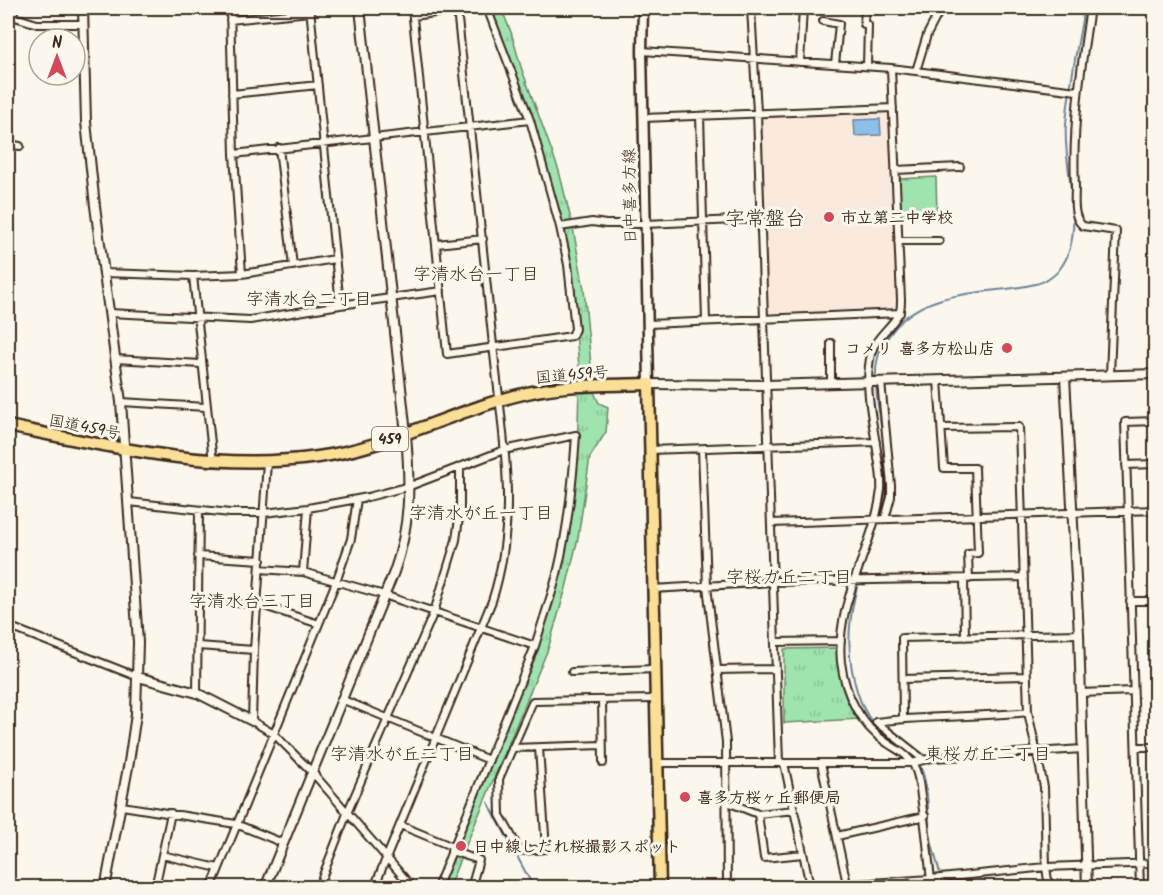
<svg xmlns="http://www.w3.org/2000/svg" width="1163" height="895" viewBox="0 0 1163 895" font-family="Kalam,'Klee One',sans-serif">
	<style>
		.built { fill: #faeade }
		.grass { fill: url(#grass-tufts); stroke: #6d8666; stroke-width: 1.5 }
		.garden { fill: #9fe3af; stroke: #6d8666; stroke-width: 1.5 }
		.water { fill: #8dbfe9; stroke: #6c8398; stroke-width: 1.5 }
		.lines { fill: none; stroke-linecap: round; stroke-linejoin: round }
		.stream { stroke: #6c8398; stroke-width: 2 }
		.minor-casing { stroke: #3b2a1e; stroke-width: 10 }
		.tertiary-casing { stroke: #3b2a1e; stroke-width: 12 }
		.secondary-casing { stroke: #3b2a1e; stroke-width: 13 }
		.trunk-casing { stroke: #3b2a1e; stroke-width: 15 }
		.minor { stroke: #fbf7ec; stroke-width: 6 }
		.tertiary { stroke: #fbf7ec; stroke-width: 8 }
		.secondary { stroke: #fbf7ec; stroke-width: 8 }
		.trunk { stroke: #fbdf96; stroke-width: 10 }
		.poi-dot { fill: #d1495b; stroke: #fbf7ec; stroke-width: 2 }
		.labels { text-anchor: middle; stroke-width: 6; stroke-linejoin: round; paint-order: stroke }
		.shield { fill: #fbf7ec; stroke: #75685c; stroke-width: 1.5 }
		.shield-label { font-size: 15px; font-weight: bold; fill: #3b2a1e }
		.street-label { font-size: 16px; fill: #3b2a1e; stroke: #fbf7ec }
		.poi-label { font-size: 16px; font-weight: bold; fill: #3b2a1e; stroke: #fbf7ec; text-anchor: start }
		.neighbourhood-label { font-size: 18px; fill: #3b2a1e; stroke: #fbf7ec }
		.quarter-label { font-size: 20px; fill: #3b2a1e; stroke: #fbf7ec }
	</style>
	<defs>
		<pattern id="grass-tufts" width="24" height="20" patternUnits="userSpaceOnUse" patternTransform="scale(1.5)"><rect width="24" height="20" fill="#9fe3af"/><path d="M3 7l-1-3M5 7V3M7 7l1-3M15 17l-1-3M17 17v-4M19 17l1-3" fill="none" stroke="#8ac396"/></pattern>
	</defs>
	<rect width="100%" height="100%" fill="#fbf7ec"/>
	<filter id="ink" filterUnits="userSpaceOnUse"><feTurbulence type="fractalNoise" baseFrequency=".0167" numOctaves="2"/><feDisplacementMap in="SourceGraphic" scale="12" xChannelSelector="R" yChannelSelector="G"/><feConvolveMatrix kernelMatrix="1 2 1 2 8 2 1 2 1" color-interpolation-filters="sRGB"/></filter>
	<g filter="url(#ink)">
		<path class="built" d="M887,111L891,114L898,308L895,311L772,316L766,311L759,120L764,116Z"/>
		<path class="grass" d="M489,8H501L511,32L521,67L559,171L573,228L584,289L592,377L580,378L571,278L536,134Z
			M579,388H592L599,403L608,407L606,432L590,457L578,538L566,588L548,649L449,886L448,887L440,888L494,752L559,573L577,458Z
			M836,648C840,678 840,695 859,719L784,723V649Z"/>
		<path class="garden" d="M936,177L937,216L900,217L899,179Z"/>
		<path class="water" d="M880,119L881,135L855,136L854,120Z"/>
		<g class="lines">
			<path class="stream" d="M876,378C875,358 881,345 894,329C923,293 972,294 1014,288C1031,285 1048,284 1059,270C1089,233 1062,169 1066,124C1069,85 1078,46 1084,8
				M876,384C877,419 891,459 886,493C884,508 878,522 873,536C858,580 843,624 852,670C856,692 865,719 883,734C893,742 908,749 916,759C931,780 926,814 931,839C934,856 941,870 942,888
				M488,802L534,888"/>
			<g class="minor-casing">
				<path id="minor" d="M12,8L15,17L37,24H83
					M230,8L234,154L242,274
					M310,8L340,305
					M412,8L447,354L572,336L575,329L568,265L560,227L530,120L487,8
					M751,8L757,112L779,763
					M865,8L864,24L868,25L867,66
					M1090,8C1081,67 1072,126 1075,187C1075,199 1072,217 1083,226L1116,231L1110,375
					M457,10L481,8
					M230,20L310,12
					M823,21L839,24L835,64
					M642,51L891,68L1077,91
					M800,62L803,8
					M891,68L901,300C901,304 901,310 899,313C892,327 875,337 871,354C863,388 874,425 878,458C880,469 882,479 881,490C874,549 835,600 841,662C845,694 860,725 887,743C897,750 908,754 914,766C919,775 920,787 921,797C926,827 928,857 932,888
					M916,71L927,35L941,8
					M232,94L318,85
					M700,116L706,321
					M643,118L893,108
					M8,144L20,146
					M279,148L293,266
					M234,154L530,120
					M895,170L960,167
					M560,227L592,222L606,224H645L760,219
					M898,241H939
					M437,244L483,239
					M104,273L193,276L242,274L335,259
					M193,276L213,462
					M109,313L250,320L340,305L441,291
					M648,324L900,313
					M115,359L201,364
					M938,380L944,468H975L978,553L968,554L969,579
					M881,382L891,485V497L885,519
					M831,383V343
					M121,402L206,407
					M943,428L1019,427L1028,712L1044,787L1046,867L1049,888
					M702,449L707,586L726,742L727,888
					M649,450L876,442
					M267,462L254,650L252,721L274,734L312,772L413,888
					M1126,465L1156,464
					M129,502L230,513H264L308,508L368,497L410,486L504,450L576,435C573,482 568,529 557,574C551,598 542,622 535,646L437,888
					M308,508L303,572L384,595L535,646
					M771,523L1156,510
					M198,556L261,560
					M260,569L303,572
					M964,579L965,637
					M653,589L773,582L1024,577
					M198,601L258,604L319,624
					M1130,601H1156
					M8,626L138,677
					M775,642L841,641
					M8,644L10,627
					M198,646L254,650
					M717,670L776,669
					M572,672L655,669
					M903,679L1027,676
					M197,693L199,511
					M1080,693L1133,691
					M341,699L489,760
					M602,700L603,763
					M903,718L902,638L1079,634
					M876,722C927,715 978,718 1028,712
					M876,722L924,760
					M1136,747H1156
					M512,748L602,745
					M539,748L546,849L520,851L500,815L499,779L533,701L655,699
					M658,763H912L932,758L1083,749
					M784,763L810,886
					M821,763L847,884
					M725,801L758,814L794,810
					M122,806L236,824L283,843
					M758,814L764,858L803,854
					M400,825L453,847
					M837,836L925,816
					M451,851L479,860L471,888
					M162,855L218,868
					M155,888L171,813
					M211,888L336,582L351,539L357,499
					M318,888L348,811L434,612L456,540L460,511V467
					M374,888L492,601C520,515 502,432 493,345C482,233 469,122 457,10L413,16
					M795,888L931,879L1046,867L1156,863
					M1140,888L1125,422L1156,421"/>
			</g>
			<g class="tertiary-casing">
				<path id="tertiary" d="M83,8L86,122L95,206L121,402L138,642L136,714L129,762L105,888
					M1065,377L1079,634L1087,888
					M649,384L766,385L1156,374
					M138,677L197,693L252,721
					M265,888L394,572C411,525 410,483 406,434L360,8"/>
			</g>
			<g class="secondary-casing">
				<path id="secondary" d="M643,8L642,51L649,384"/>
			</g>
			<g class="trunk-casing">
				<path id="trunk" d="M8,426C110,447 213,472 318,457C391,447 456,409 527,393C567,384 608,385 649,384L660,888"/>
			</g>
			<use href="#minor" class="minor"/>
			<use href="#tertiary" class="tertiary"/>
			<use href="#secondary" class="secondary"/>
			<use href="#trunk" class="trunk"/>
		</g>
	</g>
	<g class="poi-dot">
		<circle cx="829" cy="217" r="6"/>
		<circle cx="1007" cy="348" r="6"/>
		<circle cx="685" cy="797" r="6"/>
		<circle cx="461" cy="846" r="6"/>
	</g>
	<g class="labels">
		<rect class="shield" x="372" y="427" width="36" height="24" rx="4.5"/>
		<g class="shield-label">
			<text x="390" y="444">459</text>
		</g>
		<g class="street-label">
			<text transform="translate(629 196) rotate(-91)" y="6">日中喜多方線</text>
			<text transform="translate(572 374) rotate(-5)" y="6">国道459号</text>
			<text transform="translate(85 426) rotate(11)" y="6">国道459号</text>
		</g>
		<g class="poi-label">
			<text x="841" y="223">市立第二中学校</text>
			<text x="995" y="354" text-anchor="end">コメリ 喜多方松山店</text>
			<text x="697" y="803">喜多方桜ヶ丘郵便局</text>
			<text x="473" y="852">日中線しだれ桜撮影スポット</text>
		</g>
		<g class="neighbourhood-label">
			<text x="476" y="280">字清水台一丁目</text>
			<text x="309" y="305">字清水台二丁目</text>
			<text x="481" y="519">字清水が丘一丁目</text>
			<text x="789" y="583">字桜ガ丘二丁目</text>
			<text x="252" y="607">字清水台三丁目</text>
			<text x="402" y="760">字清水が丘二丁目</text>
			<text x="988" y="760">東桜ガ丘二丁目</text>
		</g>
		<g class="quarter-label">
			<text x="765" y="225">字常盤台</text>
		</g>
	</g>
	<rect width="1163" height="895" fill="none" stroke="#fbf7ec" stroke-width="30"/>
	<rect x="15" y="15" width="1133" height="865" fill="none" stroke="#3b2a1e" stroke-width="2" filter="url(#ink)"/>
	<g transform="translate(57 57)"><circle r="28" fill="#fbf7ec" stroke="#aea59a" stroke-width="1.5"/>
	<path d="M0-4.5L10 22L0 15L-10 22Z" fill="#d1495b"/>
	<text y="-9" font-size="16" font-weight="bold" text-anchor="middle" fill="#3b2a1e">N</text>
	</g>
</svg>
